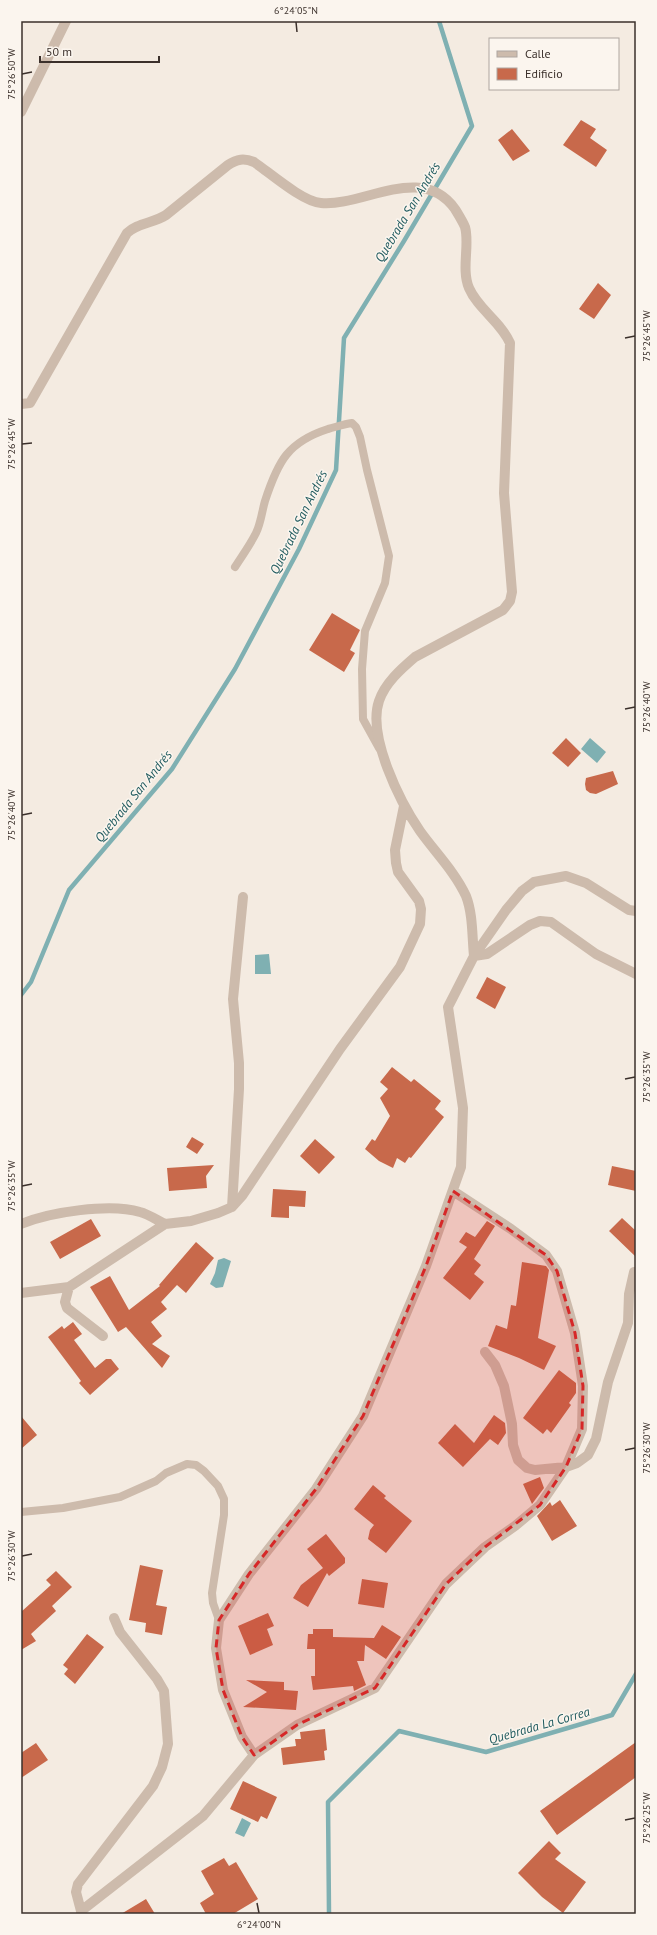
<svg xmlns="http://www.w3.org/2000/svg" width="657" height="1935" viewBox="0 0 657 1935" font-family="'PT Sans',sans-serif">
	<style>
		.water { fill: #7fb0b2 }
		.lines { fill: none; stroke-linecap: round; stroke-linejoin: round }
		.stream { stroke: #7fb0b2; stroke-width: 4.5 }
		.building { fill: #c8694b }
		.service { stroke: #cdbbac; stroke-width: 8 }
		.minor { stroke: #cdbbac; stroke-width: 10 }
		.marked { fill: #d62828; fill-opacity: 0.2; stroke: #d62828; stroke-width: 3; stroke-dasharray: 8 5; stroke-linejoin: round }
		.ticks { fill: none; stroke: #3b302b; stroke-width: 1.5 }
		.labels { text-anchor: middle; stroke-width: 3; stroke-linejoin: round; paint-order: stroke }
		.water-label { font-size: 13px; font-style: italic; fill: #1f5a5e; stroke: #fbf5ee }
		.neatline { fill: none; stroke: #3b302b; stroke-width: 1.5 }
		.ticks-label { font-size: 10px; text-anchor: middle; fill: #3b302b }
	</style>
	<rect width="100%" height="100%" fill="#f4ebe1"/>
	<path class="water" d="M590,738L606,752L597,763L581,749Z
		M269,954L271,974H255V955Z
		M224,1258L231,1261L223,1287L216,1288L210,1284L215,1273L218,1260Z
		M242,1818L251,1823L244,1837L235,1833Z"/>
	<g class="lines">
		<path class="stream" d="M21,995L31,982L69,890L172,769L235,669L299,549L336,470L344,338L404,241L472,126L439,21
			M329,1914L328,1802L399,1731L486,1752L612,1715L636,1674"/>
	</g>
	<path class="building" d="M581,120L596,129L590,138L607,150L596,167L563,145Z
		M512,129L530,151L513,161L498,140Z
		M598,283L611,295L594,319L579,309Z
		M332,613L360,630L350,650L355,653L344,672L309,650Z
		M566,738L581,753L568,767L552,753Z
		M613,771L618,784L596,794L590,793L586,790L585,784L586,778Z
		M487,977L506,987L495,1009L476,998Z
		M392,1067L411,1082L414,1079L441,1101L435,1109L444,1117L411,1158L409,1157L405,1163L397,1158L393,1168L379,1161L365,1149L372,1139L375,1141L390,1116L380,1098L388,1089L380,1082Z
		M192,1137L204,1144L197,1154L186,1147Z
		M315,1139L335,1157L319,1174L300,1156Z
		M214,1165L206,1176L207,1188L169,1191L167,1168Z
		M612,1166L636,1171V1191L608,1185Z
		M273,1189L306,1191L305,1207L289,1206V1218L271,1217Z
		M622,1218L636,1231V1257L609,1231Z
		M91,1219L101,1236L60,1259L50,1242Z
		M487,1221L495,1226L474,1259L481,1265L474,1274L484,1282L470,1300L443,1278L467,1247L459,1242L466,1232L475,1237Z
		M196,1242L214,1258L186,1293L177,1285L161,1302L167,1309L151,1322L162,1336L152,1344L170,1356L162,1368L126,1327L118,1332L90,1287L110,1276L129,1310L160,1286L159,1285Z
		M522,1262L546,1266L549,1270L538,1338L556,1346L544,1370L519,1358L488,1346L496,1325L507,1329L511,1305L516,1306Z
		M73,1322L82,1334L74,1340L95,1368L106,1359H111L119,1369L90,1395L79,1383L81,1381L48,1337L62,1326L64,1329Z
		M559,1370L576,1383V1393L569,1403L571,1405L551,1433L547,1429L543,1434L523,1418Z
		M494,1415L505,1423L506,1433L498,1445L490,1439L463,1467L438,1443L455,1424L474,1443Z
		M21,1416L37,1435L21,1449Z
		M540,1477L544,1488L532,1504L523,1484Z
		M373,1485L386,1496L384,1498L412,1521L386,1553L368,1539L370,1530L374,1525L354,1509Z
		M560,1500L577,1526L552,1541L537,1516L550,1502L552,1506Z
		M326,1534L345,1558V1563L329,1576L327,1573L308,1607L293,1598L301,1585L323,1568L307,1549Z
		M140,1565L163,1570L156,1605L167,1607L162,1635L145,1632L146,1623L129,1620Z
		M56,1571L72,1587L52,1606L56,1611L31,1634L36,1641L21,1650V1612L51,1585L46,1580Z
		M362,1579L388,1583L384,1608L358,1604Z
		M268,1613L274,1626L267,1629L273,1645L250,1655L238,1626Z
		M382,1625L401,1637L386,1659L365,1645L364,1661H357L366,1685L354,1691L353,1686L313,1690L311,1676H315V1649H307L308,1634H313V1629H333V1637L374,1638Z
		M87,1634L104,1647L75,1684L64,1674L68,1669L63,1665Z
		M246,1680L284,1682V1690L298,1691L296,1710L243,1707L267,1692Z
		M325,1729L327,1750L324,1751L325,1760L283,1765L281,1748L296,1746L295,1739H301L300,1732Z
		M636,1742V1777L557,1835L540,1811Z
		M36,1743L48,1760L21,1778V1753Z
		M243,1781L277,1797L267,1819L261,1816L258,1822L230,1809Z
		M549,1841L561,1853L555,1859L586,1882L563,1913L542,1897L518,1873Z
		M224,1858L229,1866L236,1862L258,1899L233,1914H206L200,1903L214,1894L201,1871Z
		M146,1899L155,1914H121Z"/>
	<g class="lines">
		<path class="service" d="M235,567C242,556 250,545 256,533C261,523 262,511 265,501C278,461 288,442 328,429C336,427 344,424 352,423L356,427L360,437L367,470L389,556L385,583L365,631L362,669L363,719L379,748
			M21,1512L63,1508L120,1497L156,1481L166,1473L187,1464L196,1465L204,1471L218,1486L224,1499V1515L212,1593L213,1603L219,1620"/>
		<path class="minor" d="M21,112L66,21
			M21,404L30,403L127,233C137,223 154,223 166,215L228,165C237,159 244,158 254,162C270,173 303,202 321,203C363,207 422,162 455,209C458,214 463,222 465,227C470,244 461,269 469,288C478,309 501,322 510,343L504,493L512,592L510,601L503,610L415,657C401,669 385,683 379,701C367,736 400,802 420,831C435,852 455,872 466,896C473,914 472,936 474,956
			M474,956L487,954L530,925L540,921L551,922L596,954L636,974
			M232,1207L239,1089V1063L233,999L243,897
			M21,1224C50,1212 110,1203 140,1212C148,1214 157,1220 165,1224
			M69,1287L65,1302L67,1308L103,1336
			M21,1293L69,1287L165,1224L191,1221L218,1213L232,1207L242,1196L340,1049L400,967L420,924L421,909L419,901L398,872L396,863L395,850L404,806
			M485,1352L495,1365L504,1386L512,1424L513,1445L518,1460L527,1468L535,1470L566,1467L577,1463L588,1455L596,1439L608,1382L628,1323L629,1294L634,1272
			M254,1755L297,1725L375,1688L446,1584L485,1547L515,1526L540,1505L566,1467L582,1429L583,1386L575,1333L557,1271L546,1255L511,1229L453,1191
			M81,1911L76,1892L78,1884L153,1786L162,1767L168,1744L164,1691L157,1679L120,1632L114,1618
			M81,1914V1911L203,1816L254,1755L242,1737L223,1690L216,1648L219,1620L249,1574L316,1489L363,1416L426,1266L461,1167L463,1108L448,1007L474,956L506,910L522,891L534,882L566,876L586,883L629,910L636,911"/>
	</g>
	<path class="marked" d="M453,1191L546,1255L557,1271L575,1333L583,1386L582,1429L566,1467L540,1505L485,1547L446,1584L375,1688L297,1725L254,1755L242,1737L223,1690L216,1648L219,1620L249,1574L316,1489L363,1416L426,1266Z"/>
	<path class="ticks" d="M296,22L297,32M22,74L32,72M625,338L635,336M22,444L32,443M625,709L635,707M22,815L32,813M625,1079L635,1077M22,1186L32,1184M625,1450L635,1448M22,1556L32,1554M625,1820L635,1818M257,1903L259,1913"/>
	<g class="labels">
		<g class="water-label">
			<text transform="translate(407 212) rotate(-59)" y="5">Quebrada San Andrés</text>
			<text transform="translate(298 522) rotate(-64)" y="5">Quebrada San Andrés</text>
			<text transform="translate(133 796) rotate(-51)" y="5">Quebrada San Andrés</text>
			<text transform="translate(539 1725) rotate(-16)" y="5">Quebrada La Correa</text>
		</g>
	</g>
	<rect width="657" height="1935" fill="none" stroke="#fbf5ee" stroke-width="44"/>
	<rect x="489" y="38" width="130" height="52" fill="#fbf5ee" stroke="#aea6a0"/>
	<rect x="497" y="51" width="20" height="6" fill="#cdbbac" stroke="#aea6a0"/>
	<text x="525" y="58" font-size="12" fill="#3b302b">Calle</text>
	<rect x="497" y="68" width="20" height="12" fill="#c8694b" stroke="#aea6a0"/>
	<text x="525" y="78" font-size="12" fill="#3b302b">Edificio</text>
	<path d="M40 56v6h119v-6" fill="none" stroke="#3b302b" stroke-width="2"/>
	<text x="46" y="56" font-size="12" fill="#3b302b" stroke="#fbf5ee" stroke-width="3" paint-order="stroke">50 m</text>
	<rect x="22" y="22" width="613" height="1891" class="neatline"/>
	<g class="ticks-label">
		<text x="296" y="14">6°24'05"N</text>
		<text transform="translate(11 74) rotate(-90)" y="4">75°26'50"W</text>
		<text transform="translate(646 336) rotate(-90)" y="4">75°26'45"W</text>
		<text transform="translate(11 444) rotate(-90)" y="4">75°26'45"W</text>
		<text transform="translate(646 707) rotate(-90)" y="4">75°26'40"W</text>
		<text transform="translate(11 815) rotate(-90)" y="4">75°26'40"W</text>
		<text transform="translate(646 1077) rotate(-90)" y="4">75°26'35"W</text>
		<text transform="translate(11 1186) rotate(-90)" y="4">75°26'35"W</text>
		<text transform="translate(646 1448) rotate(-90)" y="4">75°26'30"W</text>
		<text transform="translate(11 1556) rotate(-90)" y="4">75°26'30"W</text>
		<text transform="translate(646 1818) rotate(-90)" y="4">75°26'25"W</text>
		<text x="259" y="1928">6°24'00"N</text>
	</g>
</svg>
